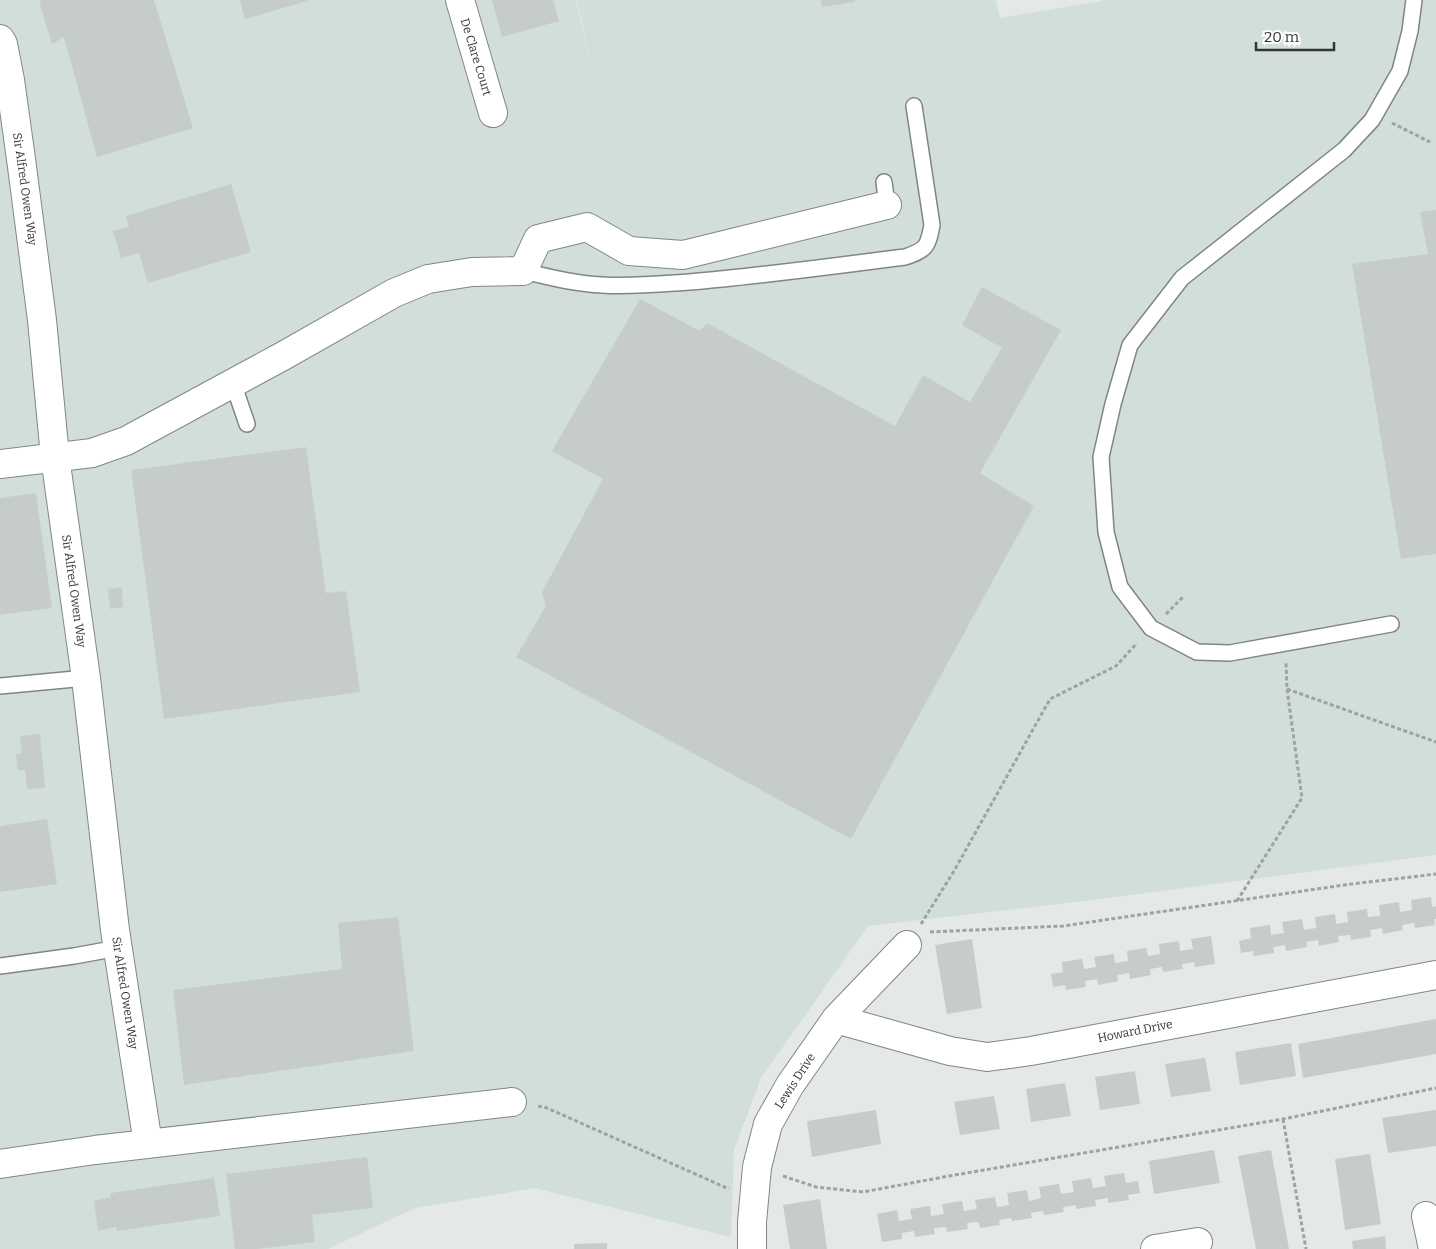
<svg xmlns="http://www.w3.org/2000/svg" width="1436" height="1249" viewBox="0 0 1436 1249" font-family="Bitter,serif">
	<style>
		.built { fill: #d2dfd9 }
		.building { fill: #c6cccb }
		.lines { fill: none; stroke-linecap: round; stroke-linejoin: round }
		.lane-casing { stroke: #818684; stroke-width: 18 }
		.street-casing { stroke: #818684; stroke-width: 30 }
		.path { stroke: #9ea2a0; stroke-width: 3; stroke-dasharray: 4 2.5; stroke-linecap: butt }
		.lane { stroke: #fff; stroke-width: 15 }
		.street { stroke: #fff; stroke-width: 28 }
		.labels { text-anchor: middle; stroke-width: 4; stroke-linejoin: round; paint-order: stroke }
		.street-label { font-size: 12px; fill: #343635; stroke: #fff }
	</style>
	<rect width="100%" height="100%" fill="#e4e9e6"/>
	<path class="built" d="M0,0H576L597,91L577,0H996L1000,18L1102,1V0H1436V855L1085,901L868,926L761,1078L734,1150L731,1237L535,1188L415,1208L328,1249H0Z"/>
	<path class="building" d="M41,0H154L193,128L97,157L64,37L52,44L39,1Z
		M240,0H307V1L245,19Z
		M492,0H553L559,21L502,37Z
		M821,0H855V2L822,7Z
		M231,184L251,252L148,283L139,253L121,258L113,231L129,227L126,216Z
		M1436,210V554L1401,559L1352,264L1428,254L1420,212Z
		M982,287L1061,330L980,473L1034,506L851,839L516,657L546,606L542,592L603,479L552,451L640,299L700,331L707,323L895,426L923,375L970,402L1002,348L962,325Z
		M306,447L326,593L346,591L360,692L164,719L131,470Z
		M36,493L52,608L0,615V498Z
		M122,587L123,607L110,609L108,589Z
		M40,734L45,788L27,789L25,770H18L16,754L22,753L20,736Z
		M47,819L57,884L0,892V826Z
		M1431,897L1432,907L1436,906V919H1434L1435,925L1415,928L1414,923L1402,925L1403,930L1383,934L1382,928L1370,930L1371,937L1351,940L1350,935L1338,936L1339,942L1319,946L1318,940L1306,942L1307,947L1286,951L1285,945L1274,947L1273,941L1274,953L1254,956L1253,951L1241,953L1239,941L1251,938L1250,928L1270,925L1271,935L1284,933L1282,922L1302,919L1304,930L1316,928L1315,917L1335,914L1336,924L1348,922L1347,912L1367,909L1368,917L1380,916L1379,905L1399,902L1400,912L1412,910L1411,900Z
		M398,917L414,1051L184,1085L173,990L342,969L338,923Z
		M1211,936L1215,964L1195,967L1194,962L1182,964L1183,969L1163,972L1162,967L1150,969L1151,975L1130,979L1129,973L1117,975L1118,981L1098,985L1097,979L1085,981L1086,987L1066,990L1065,985L1053,987L1051,974L1063,972L1062,962L1082,959L1084,969L1096,967L1094,957L1114,954L1115,963L1128,961L1127,951L1146,948L1148,956L1160,954L1159,944L1179,941L1180,951L1193,949L1191,939Z
		M972,939L982,1008L947,1014L935,945Z
		M1436,1019V1054L1303,1078L1298,1044Z
		M1291,1043L1296,1076L1240,1085L1235,1052Z
		M1205,1058L1211,1091L1171,1097L1165,1064Z
		M1135,1071L1140,1104L1100,1110L1095,1077Z
		M1065,1083L1071,1116L1031,1122L1026,1089Z
		M994,1096L1000,1129L960,1135L954,1102Z
		M876,1110L881,1144L812,1157L807,1121Z
		M1436,1110V1146L1388,1153L1382,1118Z
		M1214,1150L1220,1183L1154,1194L1149,1161Z
		M1271,1150L1289,1249H1256L1238,1156Z
		M1370,1154L1381,1224L1345,1230L1335,1159Z
		M367,1157L373,1208L312,1215L315,1242L257,1249H235L226,1174Z
		M1124,1173L1126,1183L1138,1181L1140,1193L1128,1195L1129,1200L1108,1203V1198L1095,1200L1096,1206L1076,1209V1205L1063,1207L1064,1212L1044,1215L1043,1211L1031,1213L1032,1218L1012,1221L1011,1218L999,1220L1000,1225L980,1228L979,1222L967,1223L968,1229L947,1232L946,1227L934,1228L935,1234L915,1237L914,1231L902,1233V1239L882,1242L877,1214L897,1210L899,1221L912,1219L910,1209L930,1206L931,1216L944,1214L942,1204L962,1201L964,1211L977,1209L975,1200L995,1197L997,1207L1009,1205L1007,1193L1027,1190L1029,1201L1041,1198L1039,1187L1059,1184L1061,1194L1074,1192L1072,1181L1091,1178L1093,1188L1106,1186L1104,1176Z
		M214,1178L220,1216L117,1231L116,1227L98,1231L94,1201L110,1197L111,1193Z
		M820,1199L827,1249H790L783,1205Z
		M1385,1236L1386,1249H1353L1352,1241Z
		M607,1243V1249H574V1244Z"/>
	<g class="lines">
		<g class="lane-casing">
			<path id="lane" d="M884,182L887,205
				M523,271C549,277 575,284 602,285C631,287 660,284 689,282C761,276 833,266 905,257C926,250 928,247 932,225L914,106
				M233,383L247,424
				M1391,624L1230,653L1197,652L1151,628L1120,587L1106,532L1101,457L1113,404L1130,345L1182,278L1344,150L1372,120L1400,71L1410,31L1414,0
				M0,686L86,678
				M0,966L74,956L118,948"/>
		</g>
		<g class="street-casing">
			<path id="street" d="M460,0L493,113
				M0,39L3,44L10,80L21,159L42,320L55,457L86,678L115,930L148,1144
				M0,464L92,453L126,441L283,356L394,293L428,279L472,272L523,271L538,239L587,227L629,251L683,255L887,205
				M836,1019L950,1051L987,1057L1031,1051L1436,975
				M0,1164L95,1150L512,1102
				M1426,1216L1433,1249
				M752,1249V1222L757,1167L768,1124L790,1085L836,1019L907,945
				M1155,1249L1198,1242"/>
		</g>
		<path class="path" d="M1392,123L1430,142
			M1166,614L1183,597
			M1287,689L1436,742
			M1237,901L1302,798L1287,689L1286,662
			M921,924L954,871L1050,699L1116,666L1137,643
			M930,932L1063,926L1344,885L1436,874
			M538,1106L547,1108L729,1189
			M1283,1119L1306,1249
			M783,1176L816,1187L863,1192L949,1176L1283,1119L1436,1088"/>
		<use href="#lane" class="lane"/>
		<use href="#street" class="street"/>
	</g>
	<g class="labels">
		<g class="street-label">
			<text transform="translate(476 57) rotate(73)" y="4">De Clare Court</text>
			<text transform="translate(25 189) rotate(82)" y="4">Sir Alfred Owen Way</text>
			<text transform="translate(74 591) rotate(82)" y="4">Sir Alfred Owen Way</text>
			<text transform="translate(125 993) rotate(81)" y="4">Sir Alfred Owen Way</text>
			<text transform="translate(1135 1031) rotate(-11)" y="4">Howard Drive</text>
			<text transform="translate(795 1081) rotate(-57)" y="4">Lewis Drive</text>
		</g>
	</g>
	<path d="M1256 42v8h78v-8" fill="none" stroke="#343635" stroke-width="2.5"/>
	<text x="1264" y="42" font-size="15" fill="#343635" stroke="#ffffff" stroke-width="4" paint-order="stroke">20 m</text>
</svg>
